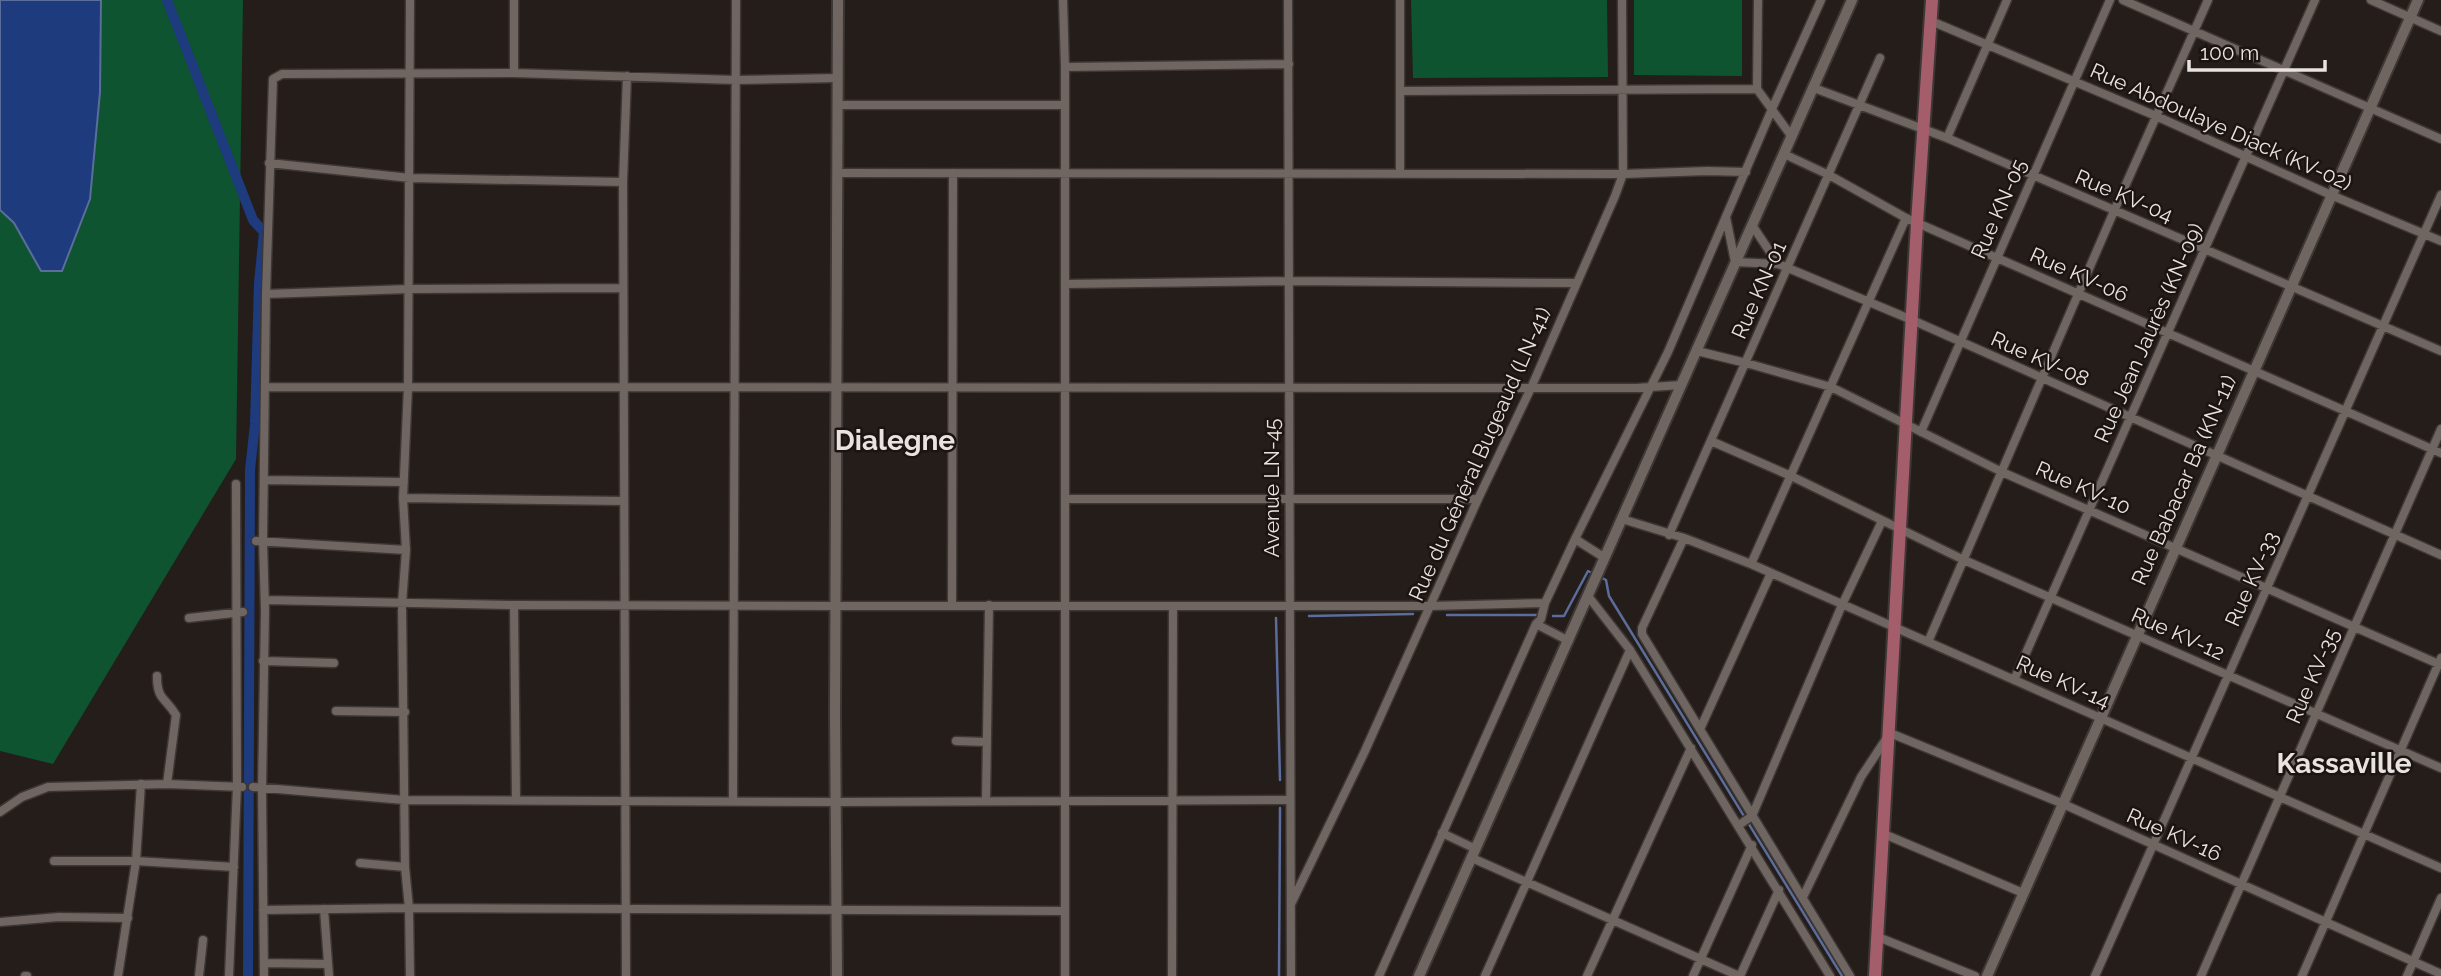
<svg xmlns="http://www.w3.org/2000/svg" width="2441" height="976" viewBox="0 0 2441 976" font-family="Raleway,sans-serif">
	<style>
		.green { fill: #0e5430 }
		.water { fill: #1e3b7d; stroke: #5b6d9b; stroke-width: 2 }
		.lines { fill: none; stroke-linecap: round; stroke-linejoin: round }
		.stream { stroke: #5b6d9b; stroke-width: 2.5 }
		.canal { stroke: #1e3b7d; stroke-width: 10 }
		.minor-casing { stroke: #3d3735; stroke-width: 11 }
		.tertiary-casing { stroke: #3d3735; stroke-width: 14 }
		.primary-casing { stroke: #3d3735; stroke-width: 16 }
		.minor { stroke: #6f6662; stroke-width: 8 }
		.tertiary { stroke: #6f6662; stroke-width: 10 }
		.primary { stroke: #a45d6a; stroke-width: 12 }
		.labels { text-anchor: middle; stroke-width: 5; stroke-linejoin: round; paint-order: stroke }
		.street-label { font-size: 21px; fill: #e8e2e0; stroke: #1b1411 }
		.district-label { font-size: 28px; font-weight: bold; fill: #e8e2e0; stroke: #1b1411 }
	</style>
	<rect width="100%" height="100%" fill="#241d1a"/>
	<path class="green" d="M0,0H243L236,459L53,764L0,751Z
		M1411,0H1607L1608,77L1413,78Z
		M1634,0H1742V76L1634,75Z"/>
	<path class="water" d="M0,0H101L100,92L90,199L62,271H41L14,223L0,210Z"/>
	<g class="lines">
		<path class="stream" d="M1600,577L1606,580L1609,596L1842,976
			M1447,615H1539
			M1309,616L1413,614
			M1553,616H1564L1588,571L1594,574
			M1276,618L1280,780
			M1279,976L1280,808"/>
		<path class="canal" d="M167,0L253,220L264,232L259,283L255,424L250,470L248,976"/>
		<g class="minor-casing">
			<path id="minor" d="M1063,0L1065,67V976
				M1288,0L1291,976
				M2123,0L2441,139
				M2371,0L2441,31
				M1931,21L2156,116L2331,195L2441,241
				M1065,67L1289,64
				M514,73V0
				M1814,88L1947,138L2441,351
				M1757,89L1758,0
				M1400,91L1757,89L1792,137
				M838,105H1065
				M1947,138L2007,0
				M1784,154L1829,175L1906,218L2441,453
				M269,163L410,178L623,182
				M838,173L1623,174L1707,171L1746,172
				M1400,173V0
				M1726,217L1735,262L1778,264L1788,268L1912,320L2441,555
				M1752,225L1778,264
				M1065,284L1289,281L1576,283
				M266,294L409,289L623,288
				M1697,351L1746,363L1831,387L2002,472L2441,665
				M267,387L1636,388L1681,385
				M1921,432L2110,0
				M1711,441L1791,476L1964,560L2441,768
				M265,480L404,482
				M403,498L624,501
				M1065,499H1478
				M1622,519L1684,538L1751,564L2441,868
				M1669,535L1880,58
				M1684,538L1642,628V634L1850,976
				M256,541L406,550
				M1605,558L1575,539L1668,352L1772,109L1821,0
				M1751,564L1906,218
				M1588,596L1630,650L1830,976
				M265,600L514,605L836,606H1431L1545,603
				M514,605L516,799
				M952,605L953,173
				M189,618L243,612
				M1569,641L1536,624L1541,619L1545,603L1575,539
				M1928,642L2114,211L2208,0
				M263,661L334,663
				M157,676C157,700 165,697 176,715L167,784
				M2014,680L2315,0
				M336,711L405,712
				M1701,727L1771,573
				M956,741L987,742
				M253,787L404,800L837,802L1290,800
				M733,800L736,0
				M986,801L989,605
				M0,812L22,797L48,787L167,784L242,787
				M1739,825L1752,816L1842,605L1882,521
				M1442,833L1476,849
				M1884,834L2023,893
				M1472,858L1739,976
				M54,861H136L234,867
				M360,863L405,867
				M1803,897L1861,777L1890,733L2061,803L2441,974
				M1291,904L1364,753L1478,499L1531,388L1615,196L1623,174L1622,0
				M324,909L329,976
				M263,910L409,908L1065,911
				M0,922L59,917L128,918
				M1878,937L1975,976
				M264,963L328,964
				M25,976H27
				M118,976L136,861L141,784
				M199,976L203,940
				M229,976L237,786L236,484
				M264,976L262,790L265,610L263,541L266,294L273,79L282,74L514,73L736,80L838,78
				M410,976L409,908L405,867L402,604L406,550L403,498L408,387L410,0
				M626,976L623,182L627,76
				M1172,976L1173,606
				M1379,976L1536,624
				M1485,976L1630,650
				M1587,976L1691,748
				M1693,976L1752,845
				M1740,976L1779,890
				M2095,976L2441,195
				M2201,976L2441,429
				M2302,976L2441,658
				M2407,976L2441,898"/>
		</g>
		<g class="tertiary-casing">
			<path id="tertiary" d="M837,976L835,715L838,0
				M1419,976L1852,0
				M1987,976C2128,650 2275,326 2418,0"/>
		</g>
		<g class="primary-casing">
			<path id="primary" d="M1875,976L1917,223L1932,0"/>
		</g>
		<use href="#minor" class="minor"/>
		<use href="#tertiary" class="tertiary"/>
		<use href="#primary" class="primary"/>
	</g>
	<g class="labels">
		<g class="street-label">
			<text transform="translate(2221 127) rotate(24)" y="7">Rue Abdoulaye Diack (KV-02)</text>
			<text transform="translate(2124 196) rotate(23)" y="7">Rue KV-04</text>
			<text transform="translate(1999 209) rotate(-66)" y="7">Rue KN-05</text>
			<text transform="translate(2079 275) rotate(24)" y="7">Rue KV-06</text>
			<text transform="translate(1759 290) rotate(-66)" y="7">Rue KN-01</text>
			<text transform="translate(2149 333) rotate(-66)" y="7">Rue Jean Jaurès (KN-09)</text>
			<text transform="translate(2040 359) rotate(24)" y="7">Rue KV-08</text>
			<text transform="translate(1480 454) rotate(-66)" y="7">Rue du Général Bugeaud (LN-41)</text>
			<text transform="translate(2184 480) rotate(-66)" y="7">Rue Babacar Ba (KN-11)</text>
			<text transform="translate(1272 488) rotate(-90)" y="7">Avenue LN-45</text>
			<text transform="translate(2083 488) rotate(24)" y="7">Rue KV-10</text>
			<text transform="translate(2252 579) rotate(-66)" y="7">Rue KV-33</text>
			<text transform="translate(2178 634) rotate(24)" y="7">Rue KV-12</text>
			<text transform="translate(2313 676) rotate(-66)" y="7">Rue KV-35</text>
			<text transform="translate(2063 682) rotate(24)" y="7">Rue KV-14</text>
			<text transform="translate(2174 835) rotate(24)" y="7">Rue KV-16</text>
		</g>
		<g class="district-label">
			<text x="895" y="450">Dialegne</text>
			<text x="2344" y="773">Kassaville</text>
		</g>
	</g>
	<path d="M2189 60v10h136v-10" fill="none" stroke="#e8e2e0" stroke-width="3.5"/>
	<text x="2200" y="60" font-size="21" fill="#e8e2e0" stroke="#1b1411" stroke-width="5" paint-order="stroke">100 m</text>
</svg>
